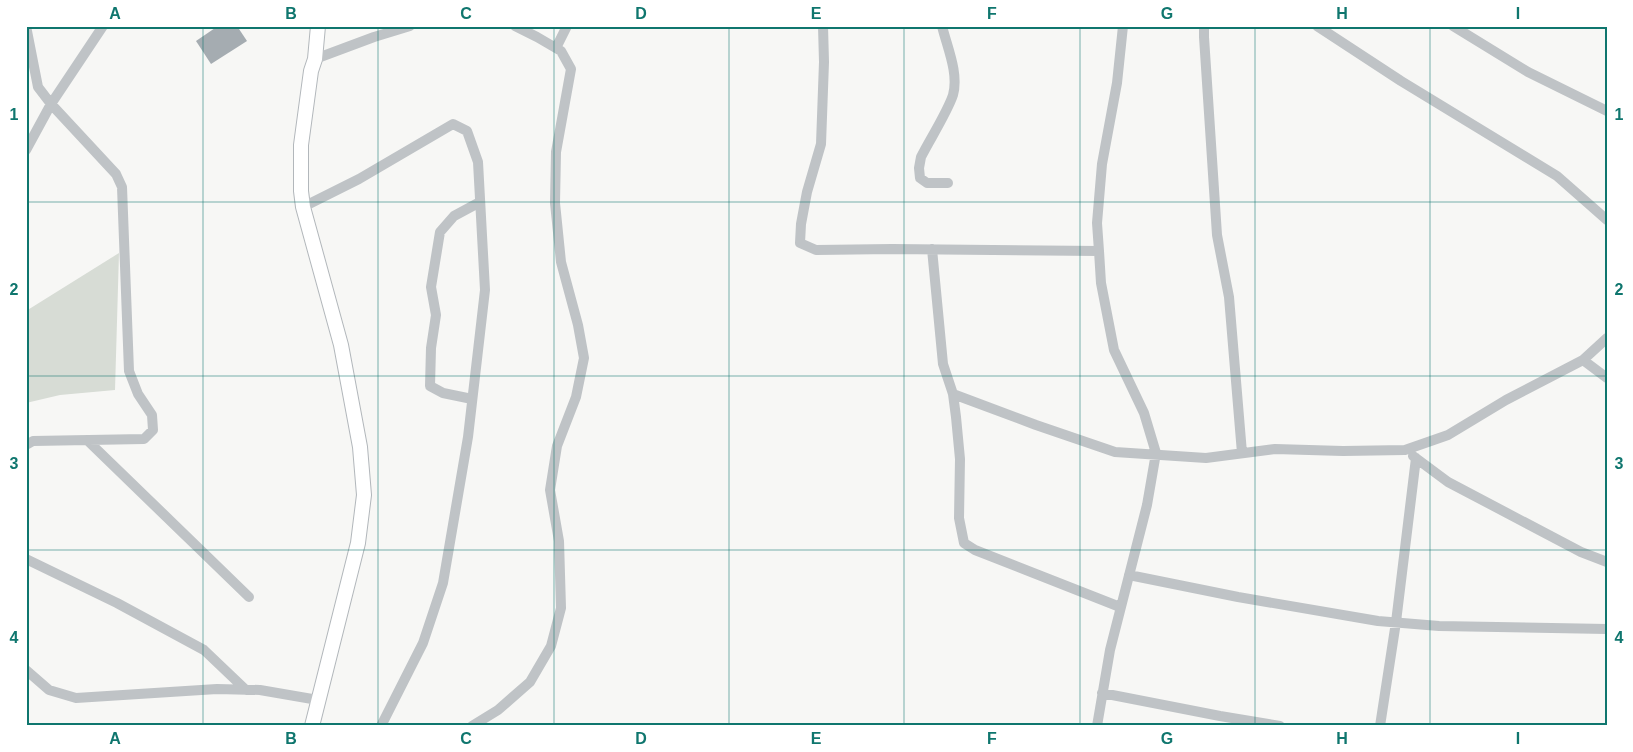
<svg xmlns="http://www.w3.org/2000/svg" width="1633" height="752" viewBox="0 0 1633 752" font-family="Helvetica,sans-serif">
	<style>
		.green { fill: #d7dcd5 }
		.building { fill: #a5acb1 }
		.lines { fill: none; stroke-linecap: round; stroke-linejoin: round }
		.secondary-casing { stroke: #b2b7bb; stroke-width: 16 }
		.street { stroke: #bfc3c6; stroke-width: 10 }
		.secondary { stroke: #fff; stroke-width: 14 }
		.grid { fill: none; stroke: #0f766e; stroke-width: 1; stroke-opacity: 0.55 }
		.neatline { fill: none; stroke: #0f766e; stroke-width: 2 }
		.grid-label { font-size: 16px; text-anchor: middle; font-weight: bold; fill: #0f766e }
	</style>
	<rect width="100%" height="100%" fill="#f7f7f5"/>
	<path class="green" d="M119,253L115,390L60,395L26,403V311Z"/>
	<path class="building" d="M218,26H237L247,41L211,64L196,41Z"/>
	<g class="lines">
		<g class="secondary-casing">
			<path id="secondary" d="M312,726L358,543L364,495L360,447L341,345L303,207L301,191V145L311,71L315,59L318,26"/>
		</g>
		<path class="street" d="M823,26L824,62L821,144L807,192L801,224L800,243L816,250L892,249L1099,251
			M942,26C947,47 959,73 953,95C947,113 930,139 921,157L919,168L920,178L927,183H948
			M1204,26V37L1217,235L1229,297L1242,453
			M1317,26L1401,81L1557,176L1607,220
			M1453,26L1528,72L1607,111
			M556,48L567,26
			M315,59L374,37L410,26
			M26,150L51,104L103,26
			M303,207L359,179L453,124L467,131L478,162L485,290L468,437L443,583L423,643L381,726
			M932,249L943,364L953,394L956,417L960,459L959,518L964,543L975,550L1120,607
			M1583,360L1607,378
			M953,394L1036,425L1115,452L1206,458L1275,449L1343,451L1405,450L1448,435L1506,400L1583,360L1607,338
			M472,399L443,393L430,386L431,348L436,315L431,287L440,232L454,216L480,202
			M87,440L249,597
			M26,445L33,441L144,439L153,430L152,415L138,394L129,371L122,187L116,174L51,104L38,87L26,26
			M1413,456L1448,482L1581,552L1607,562
			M26,559L117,603L204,650L246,690
			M1129,575L1238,597L1378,621L1439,626L1607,629
			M26,670L49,690L76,698L217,689L260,690L318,700
			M1102,693L1220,716L1280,726
			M472,726L498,710L530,682L551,646L561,608L559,541L550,490L557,446L576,397L584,358L578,325L561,262L555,203L556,152L571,69L561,51L537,37L515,26
			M1097,726L1110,650L1147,505L1156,453L1144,413L1114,350L1101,283L1099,251L1097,223L1102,164L1117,83L1123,26
			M1380,726L1396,622L1416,458"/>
		<use href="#secondary" class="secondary"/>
	</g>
	<path class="grid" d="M203,26V726M378,26V726M554,26V726M729,26V726M904,26V726M1080,26V726M1255,26V726M1430,26V726M26,202H1607M26,376H1607M26,550H1607"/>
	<rect width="1633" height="752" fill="none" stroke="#ffffff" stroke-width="55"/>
	<rect x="28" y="28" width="1578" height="696" class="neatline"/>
	<g class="grid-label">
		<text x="115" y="19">A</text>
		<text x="291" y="19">B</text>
		<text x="466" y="19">C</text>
		<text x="641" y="19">D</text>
		<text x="816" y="19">E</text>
		<text x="992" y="19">F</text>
		<text x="1167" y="19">G</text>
		<text x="1342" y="19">H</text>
		<text x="1518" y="19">I</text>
		<text x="14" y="120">1</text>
		<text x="1619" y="120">1</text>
		<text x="14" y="295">2</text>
		<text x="1619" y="295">2</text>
		<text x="14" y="469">3</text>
		<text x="1619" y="469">3</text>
		<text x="14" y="643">4</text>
		<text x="1619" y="643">4</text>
		<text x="115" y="744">A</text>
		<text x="291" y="744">B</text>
		<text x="466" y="744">C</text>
		<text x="641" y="744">D</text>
		<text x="816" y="744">E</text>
		<text x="992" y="744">F</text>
		<text x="1167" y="744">G</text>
		<text x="1342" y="744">H</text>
		<text x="1518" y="744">I</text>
	</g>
</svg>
